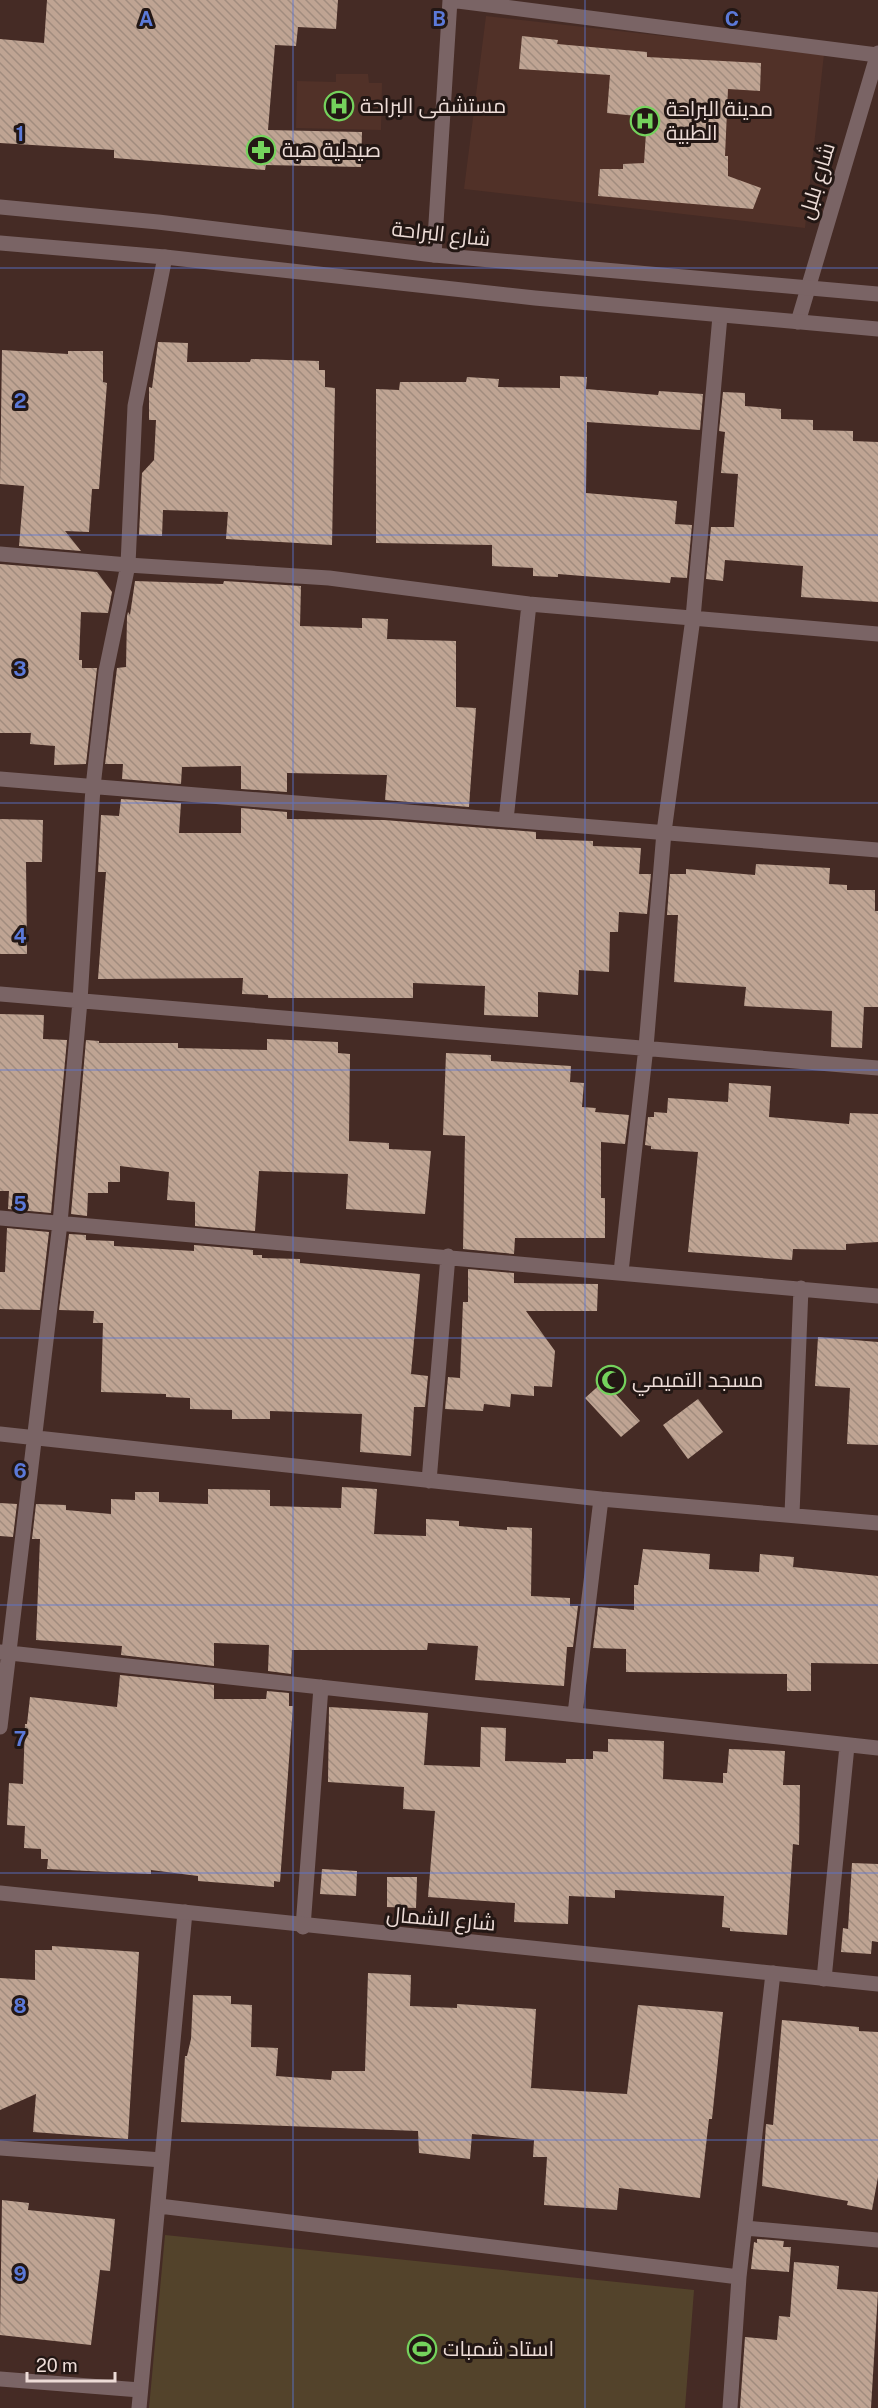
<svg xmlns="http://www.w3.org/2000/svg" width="878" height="2408" viewBox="0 0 878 2408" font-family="'Public Sans',Cairo,sans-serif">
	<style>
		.built { fill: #513128 }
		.pitch { fill: #53432b }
		.building { fill: url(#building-back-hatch) }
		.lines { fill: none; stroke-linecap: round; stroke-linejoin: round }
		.minor { stroke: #7a6465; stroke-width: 15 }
		.tertiary { stroke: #7a6465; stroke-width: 15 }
		.grid { fill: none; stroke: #5b79d8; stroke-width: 1.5; stroke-opacity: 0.55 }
		.labels { text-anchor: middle; stroke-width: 6; stroke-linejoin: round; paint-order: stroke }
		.poi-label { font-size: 21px; fill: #eddcd7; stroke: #231714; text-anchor: start }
		.street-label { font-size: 21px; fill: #eddcd7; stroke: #231714 }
		.grid-label { font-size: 20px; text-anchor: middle; font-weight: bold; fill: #5b79d8; stroke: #231714; stroke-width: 6; stroke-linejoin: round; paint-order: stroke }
	</style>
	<defs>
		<pattern id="building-back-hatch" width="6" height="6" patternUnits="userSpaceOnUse" patternTransform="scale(1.5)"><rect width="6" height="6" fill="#bfa493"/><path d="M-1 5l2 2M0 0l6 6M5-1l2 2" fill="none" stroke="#a18c7e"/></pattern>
	</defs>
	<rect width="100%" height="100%" fill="#452b25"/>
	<path class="built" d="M486,16L824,54L805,228L464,189Z
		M336,74H368L369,83H382L381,130L296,128L297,81L336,82Z"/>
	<path class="pitch" d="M165,2235L694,2290L685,2408H149Z"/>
	<path class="building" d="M47,0H338L336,29L298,27L296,46L275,45L268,130L362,132L361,167L266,165L265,170L114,158V150L0,143V39L44,43Z
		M522,36L558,40L557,44L647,52V57L761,63L760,91L728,89L725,156H728V176L761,188L753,209L598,196L600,169H623V164L644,163L647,117L607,113L610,75L519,69Z
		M158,342L188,343L187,362H250L251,359L319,361V370H325V387L335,388L332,545L226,539L228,512L163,510L162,536L139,535L142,473L154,460L156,420H149V387L152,388Z
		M2,350L68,354V351H103V382L107,383L99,489H92L89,532L65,531L81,551L19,546L24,486L0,484Z
		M560,376L587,377L586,389L658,395L659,391L703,394L700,430L587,422L586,493L677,501L675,524L692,525L687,578L671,577L670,583L558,574V577L533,576V568L492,566V545L376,543V389L399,390L400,382H466L467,377L499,379L498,387L560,388Z
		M723,392L745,393V406L781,409V419L813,420V430L853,431V441L878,442V602L801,597L803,566L725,560L723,581L706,579L711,527H734L738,474L721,473L725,432L719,431Z
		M0,564L97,572L112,592L108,613L81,612L79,660H82V668H97L86,764L54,765L55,746L30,744L31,733H0Z
		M135,581L223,584L224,581L301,586L300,626L362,628V618L388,619L387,639L456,641V707L476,708L469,807L385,800L387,775L287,773V792L241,789V766L182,767L181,784L122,779L123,764H105L117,668L126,667L127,616L128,612L130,615Z
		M121,799L181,803L179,833H241V808L287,812V819L384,820L536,832V839L593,841V846L641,848L639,874H651L647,914L619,912L618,932H610L609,972L579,970L578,995L538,992V1017L484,1015L485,986L413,983V998H268V995L242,994L243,978L98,979L106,872H98L101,815L119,816Z
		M0,819L43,820L42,862H26L27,954H0Z
		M756,864L830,868L829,884L847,885V890H875V911H878V1007H864L862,1048L831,1047L832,1011L744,1006L746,987L674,982L678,915H667L670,874H686V869L755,875Z
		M0,1014L44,1015L43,1039L67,1040L51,1213L8,1209L9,1191H0Z
		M267,1039L338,1042V1053L350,1054L349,1141L389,1143V1149L431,1151L425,1214L346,1209L348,1174L259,1171L255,1231L195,1226V1202L167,1200L169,1172L120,1166V1182H108V1193H88L87,1216L71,1214L86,1040L99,1041V1043H178V1048L267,1050Z
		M446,1053L491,1055V1061L571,1066L570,1082L584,1083L582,1107L596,1108L595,1112L629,1115L625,1144L601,1142V1198H605V1238H515L514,1254L463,1249L465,1136L443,1135Z
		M729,1083L771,1086L769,1117L849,1124L850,1113L878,1114V1242L846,1244V1250L793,1249L792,1260L688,1252L698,1152L651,1149V1146L645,1145L648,1117H654V1112L667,1113L668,1098L728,1102Z
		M7,1228L49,1232L40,1310L0,1309V1272H5Z
		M69,1234L86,1235V1240L114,1241V1246L194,1251V1245L253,1250V1255H262V1258L300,1259V1263L420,1274L411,1374L428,1376L425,1407H414L411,1456L360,1452L362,1414L270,1411V1419H232V1410L190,1409V1398L166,1397V1394L101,1392L103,1323H93L94,1311L59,1310Z
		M468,1269L514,1273V1283L598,1284L597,1311H526L555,1351L552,1387L534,1386V1396L511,1394L510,1407L484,1404L483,1411L445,1409L448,1377L460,1378L463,1302H468Z
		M818,1337L878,1342V1445L847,1444L850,1388L815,1386Z
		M604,1381L640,1421L621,1437L585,1398Z
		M698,1399L723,1432L688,1459L663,1425Z
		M342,1487L377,1489L374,1534L426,1536V1519L459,1521V1526L507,1530V1527L532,1528L531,1596L570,1598V1606H578L573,1647H567L564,1686L475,1680L478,1646L428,1643L427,1650H292L291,1674L268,1671L269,1645L214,1643V1666L121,1655L122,1646L36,1640L40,1539H32L36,1504L66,1505V1510L111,1514V1499L135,1500V1492H159V1502L208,1504V1489L270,1490V1506L341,1508Z
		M0,1503L17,1504L13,1537L0,1536Z
		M643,1549L710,1554L709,1569L759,1572L760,1554L794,1557L793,1567L878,1576V1664L811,1663V1691H787V1674L626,1672V1649L593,1648L598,1607L634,1610V1585H638Z
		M120,1675L214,1685V1699H266L267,1691L289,1693V1706H293L280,1882L274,1881V1887L198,1881V1876L151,1870V1874L47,1869L48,1859H41V1849L24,1848L25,1826L7,1825L9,1783L23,1784L25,1724H27L30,1697L117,1707Z
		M329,1707L428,1713L424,1765L480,1767L481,1727L506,1728L505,1761L566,1763V1759H593V1751L608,1752V1739L664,1741L663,1779L723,1783V1773H727L729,1749L785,1751L783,1785H800L799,1845L793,1844L787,1935L730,1931V1928L722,1927L724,1896L615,1890V1898L569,1896L568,1924L514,1922L515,1903L428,1897L435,1811L403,1809L404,1787L328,1782Z
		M852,1863L878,1864V1942L872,1941L871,1954L841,1952L843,1928L848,1929Z
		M322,1869L357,1871L356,1896L320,1894Z
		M387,1877H417L416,1908L387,1907Z
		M52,1946L139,1952L128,2139L33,2132L36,2094L0,2110V1978L35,1980V1950H52Z
		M368,1973L411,1975L410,2006L457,2008V2004L536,2009L531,2088L627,2094L638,2005L723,2012L712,2119H709L700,2198L619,2188L617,2210L544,2205L547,2157H533L534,2140L472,2134L470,2159L419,2153L418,2131L181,2122L185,2056H187L191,2039L193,1995L231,1996V2004L252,2005L251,2047L278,2048L276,2076L331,2080L332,2071H365Z
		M782,2020L859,2027V2031L878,2032V2177L872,2210L847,2205L848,2201L762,2186L766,2124L773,2125Z
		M2,2200L29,2203L28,2210L115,2219L110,2271L100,2270L91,2345L0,2335Z
		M757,2239L784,2241L783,2247H791L789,2272L751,2269L754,2242L757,2243Z
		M794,2262L839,2266L837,2289L878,2292L871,2408H740L745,2337L777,2340L779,2316L790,2317Z"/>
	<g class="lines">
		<path class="minor" d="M450,0L877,55
			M434,255L450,0
			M798,322L878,53
			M0,554L128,565L329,578L529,604L878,634
			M0,779L878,850
			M506,820L529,604
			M0,994L878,1068
			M0,1218L878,1296
			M621,1272L646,1047L664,832L693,618L720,316
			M0,1434L601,1499L878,1523
			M429,1481L448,1256
			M792,1514L801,1288
			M0,1652L878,1748
			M575,1714L601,1499
			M0,1727L60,1223L80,1001L93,787L106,671L128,565L135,406L165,257
			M303,1927L321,1687
			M824,1979L847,1746
			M0,2148L162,2160
			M159,2206L739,2277
			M745,2228L878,2240
			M0,2379L140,2390
			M139,2408L185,1912
			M730,2408L739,2277L773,1973"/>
		<path class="tertiary" d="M0,207L158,222L434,255L878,294
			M0,243L165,257L535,298L878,329
			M0,1893L878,1984"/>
	</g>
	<path class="grid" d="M293,0V2408M585,0V2408M0,268H878M0,535H878M0,803H878M0,1070H878M0,1338H878M0,1605H878M0,1873H878M0,2140H878"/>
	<defs>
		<g id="hospital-ring" transform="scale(1.5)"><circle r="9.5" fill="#231714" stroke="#74d25c" stroke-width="1.5"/><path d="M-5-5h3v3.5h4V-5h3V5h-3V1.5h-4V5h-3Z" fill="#74d25c"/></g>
		<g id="pharmacy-ring" transform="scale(1.5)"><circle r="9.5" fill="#231714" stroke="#74d25c" stroke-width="1.5"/><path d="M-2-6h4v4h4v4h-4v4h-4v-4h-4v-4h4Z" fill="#74d25c"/></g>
		<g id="mosque-ring" transform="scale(1.5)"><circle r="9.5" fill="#231714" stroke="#74d25c" stroke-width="1.5"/><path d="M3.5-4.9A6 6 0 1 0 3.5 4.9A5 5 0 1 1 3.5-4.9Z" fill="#74d25c"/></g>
		<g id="stadium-ring" transform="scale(1.5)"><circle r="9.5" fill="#231714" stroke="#74d25c" stroke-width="1.5"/><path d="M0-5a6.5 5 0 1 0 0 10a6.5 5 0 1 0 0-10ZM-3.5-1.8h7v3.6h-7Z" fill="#74d25c"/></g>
	</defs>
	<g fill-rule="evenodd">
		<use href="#hospital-ring" x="339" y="106"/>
		<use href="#hospital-ring" x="645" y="121"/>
		<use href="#pharmacy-ring" x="261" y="150"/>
		<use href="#mosque-ring" x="611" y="1380"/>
		<use href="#stadium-ring" x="422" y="2349"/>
	</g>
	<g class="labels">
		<g class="poi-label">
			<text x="360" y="113">مستشفى البراحة</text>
			<text x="666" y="116">مدينة البراحة<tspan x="666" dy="24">الطبية</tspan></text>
			<text x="282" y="157">صيدلية هبة</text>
			<text x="632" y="1387">مسجد التميمي</text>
			<text x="443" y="2356">استاد شمبات</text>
		</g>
		<g class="street-label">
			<text transform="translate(817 181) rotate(-73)" y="7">شارع بلبل</text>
			<text transform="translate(441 234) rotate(6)" y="7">شارع البراحة</text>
			<text transform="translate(441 1919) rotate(5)" y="7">شارع الشمال</text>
		</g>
	</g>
	<g class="grid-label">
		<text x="146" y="26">A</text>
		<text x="439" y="26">B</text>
		<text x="732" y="26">C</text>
		<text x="20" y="141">1</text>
		<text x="20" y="408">2</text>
		<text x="20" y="676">3</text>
		<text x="20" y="943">4</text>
		<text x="20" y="1211">5</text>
		<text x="20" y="1478">6</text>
		<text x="20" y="1746">7</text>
		<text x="20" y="2013">8</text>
		<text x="20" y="2281">9</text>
	</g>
	<path d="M27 2372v9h88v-9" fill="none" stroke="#eddcd7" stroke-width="3"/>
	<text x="36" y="2372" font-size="18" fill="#eddcd7" stroke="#231714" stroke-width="4.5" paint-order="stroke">20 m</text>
</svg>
